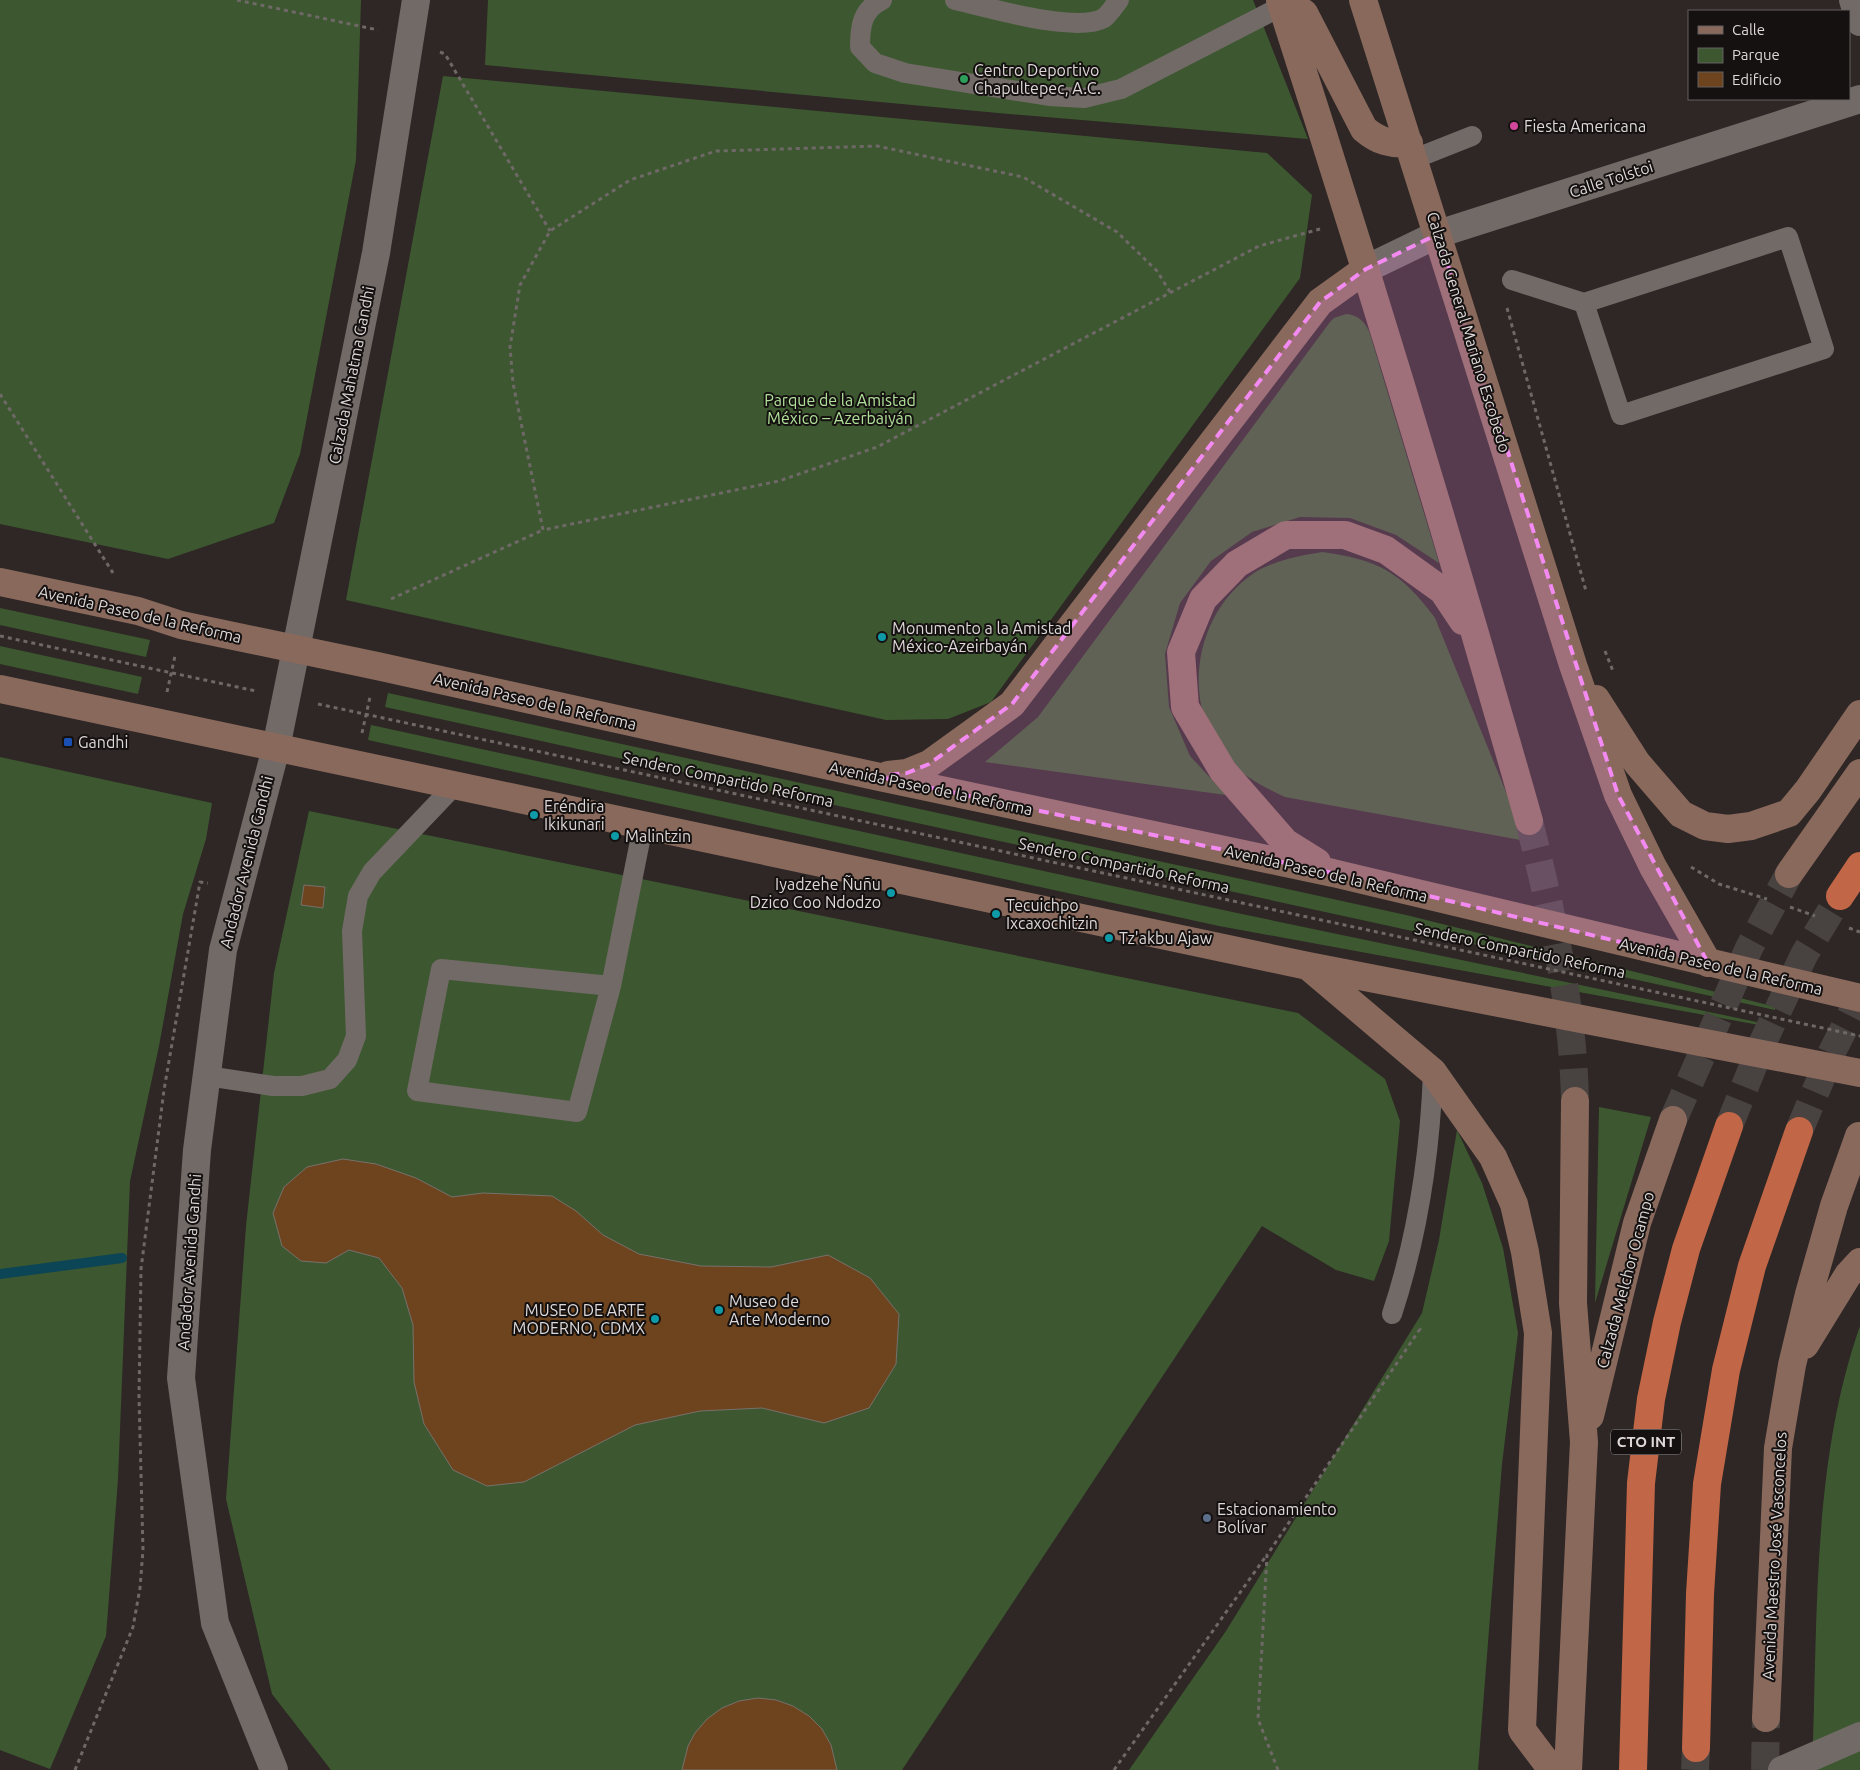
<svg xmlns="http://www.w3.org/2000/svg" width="1860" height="1770" viewBox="0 0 1860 1770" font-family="Ubuntu,sans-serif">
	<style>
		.green { fill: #3d5830 }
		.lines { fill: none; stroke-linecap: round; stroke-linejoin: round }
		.stream { stroke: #0c4555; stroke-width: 10 }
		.building { fill: #6d441e; stroke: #77706b }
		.secondary-tunnel { stroke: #484240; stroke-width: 28; stroke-dasharray: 28 14; stroke-linecap: butt }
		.motorway-tunnel { stroke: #484240; stroke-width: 28; stroke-dasharray: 28 14; stroke-linecap: butt }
		.path { stroke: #6e6866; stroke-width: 3; stroke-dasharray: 4 4; stroke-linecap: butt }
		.service { stroke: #726a67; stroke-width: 20 }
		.pedestrian { stroke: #726a67; stroke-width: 28 }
		.minor { stroke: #726a67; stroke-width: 28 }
		.tertiary { stroke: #726a67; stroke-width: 28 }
		.secondary { stroke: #8a695d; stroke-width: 28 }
		.motorway { stroke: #c16647; stroke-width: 28 }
		.marked { fill: #f38af2; fill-opacity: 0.2; stroke: #f38af2; stroke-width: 4; stroke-dasharray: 10 6; stroke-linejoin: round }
		.leisure-dot { fill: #2e9e5b; stroke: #141110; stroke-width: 2 }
		.hotel-dot { fill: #d1479c; stroke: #141110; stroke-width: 2 }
		.culture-dot { fill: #0f9aa8; stroke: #141110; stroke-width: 2 }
		.transit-dot { fill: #1a4fb4; stroke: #141110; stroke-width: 2 }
		.service-dot { fill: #5c6f8a; stroke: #141110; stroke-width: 2 }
		.labels { text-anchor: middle; stroke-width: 4; stroke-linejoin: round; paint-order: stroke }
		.shield { fill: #141110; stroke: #a19d9c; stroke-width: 1 }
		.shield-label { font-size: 15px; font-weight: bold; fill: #ded9d8 }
		.poi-label { font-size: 16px; fill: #ded9d8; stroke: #141110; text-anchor: start }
		.street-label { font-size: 16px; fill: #ded9d8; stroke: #141110 }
		.park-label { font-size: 16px; fill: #b0e099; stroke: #141110 }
	</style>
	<rect width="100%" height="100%" fill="#2e2725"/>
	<path class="green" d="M0,0H361L356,160L300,454L274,523L168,559L0,524Z
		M488,0H1253L1308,139L1009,114L485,65Z
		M443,76L1267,153L1312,195L1300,278L991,702L948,719L886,720L346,600Z
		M1346,314C1358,315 1364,321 1369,331L1439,563L1396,535L1350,518L1300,517L1252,532L1211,561L1180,603L1165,654L1169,707L1190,756L1226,795L985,762L1038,717L1330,322L1334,318Z
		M1322,552C1379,560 1401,572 1435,618L1526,841L1285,797C1264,787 1244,777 1228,760C1179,705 1194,613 1254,573C1275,560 1299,556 1322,552Z
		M0,608L150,640L146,657L0,625Z
		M0,646L142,677L138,694L0,664Z
		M388,693L1406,915L1776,1007L1775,1010L385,707Z
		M371,725L1237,913L1771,1025L1770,1027L1219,926L368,740Z
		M0,757L212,803L206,839L183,914L159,1046L130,1181L118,1479L106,1636L50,1769L0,1750Z
		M309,811L1298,1013L1385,1079L1400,1121L1389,1241L1374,1281L1336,1270L1262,1226L902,1770H331L272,1694L226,1499L246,1226L274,973Z
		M1599,1107L1651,1117L1595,1303Z
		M1457,1130L1482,1183L1503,1248L1518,1333L1502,1464L1478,1770H1129L1226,1631L1422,1313L1439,1240Z
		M1860,1326V1770H1812C1818,1624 1811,1465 1860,1326Z"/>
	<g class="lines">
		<path class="stream" d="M0,1274L122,1258"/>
	</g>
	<path class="building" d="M304,885L325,887L323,908L301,905Z
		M343,1159L376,1164L416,1178L452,1197L483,1193L552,1196L576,1211L603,1235L639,1254L701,1266L771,1267L828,1255L870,1278L899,1314L896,1364L869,1408L824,1423L762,1408L700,1411L635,1425L524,1482L487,1486L453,1470L424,1424L414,1382L413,1325L402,1288L379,1258L349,1250L326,1263L301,1261L282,1246L273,1213L284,1187L307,1167Z
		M758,1698L776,1700L793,1706L809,1716L822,1729L831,1745L837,1770H682L688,1746L695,1733L707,1719L722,1708L739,1701Z"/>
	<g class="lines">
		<path class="secondary-tunnel" d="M1529,821C1552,914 1573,1005 1575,1101
			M1673,1120L1749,948L1789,874
			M1765,1770L1766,1718"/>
		<path class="motorway-tunnel" d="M1729,1126L1762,1044L1804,955L1840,896
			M1799,1131L1832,1052L1860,997
			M1695,1770L1696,1748"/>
		<path class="path" d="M237,0L378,30
			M440,52L445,54L550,231
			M1170,292L1157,271L1117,232L1023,177L877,146L716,151L630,180L550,231L520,285L510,347L513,383L543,530L779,481L877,447L1259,246L1320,229
			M1507,308L1586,591
			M0,394L113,573
			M391,599L543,530
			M0,636L256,691
			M1605,651L1613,671
			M167,692L175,656
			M318,704L1860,1036
			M362,733L370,697
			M1691,867L1719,884L1767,899
			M1790,907L1815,916
			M1849,928L1860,932
			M75,1770L133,1627L140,1588L143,1550L139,1397L141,1269L164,1090L200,882L208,883
			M1114,1770L1266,1556
			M1278,1770L1258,1719L1267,1555L1420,1329L1417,1328"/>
		<path class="service" d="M882,0C862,10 860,26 860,47L875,63L905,73L1049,96L1084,98L1121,89L1282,6
			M955,0C987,7 1076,34 1104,18C1109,14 1115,5 1119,0
			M1414,159L1472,136
			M1512,280L1584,303L1788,237L1824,349L1621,415L1584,303
			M441,969L611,986L577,1112L417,1091Z
			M611,986L643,826
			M207,1076L273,1086H302L330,1079L347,1060L356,1036L352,931L358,896L372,872L454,786
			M1392,1314C1418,1235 1430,1155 1433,1072"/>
		<path class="pedestrian" d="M274,1770L215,1623L181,1378L197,1150L223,950L276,748
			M1782,1770L1860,1736"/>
		<path class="minor" d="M1853,0L1860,22"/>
		<path class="tertiary" d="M1366,269L1438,234L1860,99
			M276,748L376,253L416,0"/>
		<path class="secondary" d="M1280,0C1368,272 1451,546 1529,821
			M1363,0L1573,665L1618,795L1653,867L1708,963
			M1282,6L1294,7L1304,13L1364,129C1378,141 1391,145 1409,143
			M0,582L138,611L181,625L377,666L875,776L1333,873L1860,998
			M0,689L1308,966L1860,1073
			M1596,699L1637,763L1681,814L1705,826L1728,829L1751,826L1789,813L1808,790L1860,714
			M888,775L907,773L929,764L1012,704L1320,302L1366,269
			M1317,862L1285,842L1223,771L1185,707L1181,652L1203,599L1237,564L1286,535H1345L1386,550L1443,591L1463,621
			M1789,874L1860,773
			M1309,967L1433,1072L1493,1157L1514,1204L1525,1252L1538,1333L1522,1730L1552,1770
			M1805,1345L1848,1275L1860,1262
			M1590,1416L1637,1223L1673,1120
			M1766,1718L1778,1448L1792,1365L1809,1294L1834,1206L1859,1136
			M1568,1770L1584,1442L1573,1303L1575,1101"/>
		<path class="motorway" d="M1840,896L1860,866
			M1696,1748L1700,1594L1707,1484L1726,1370L1752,1266L1799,1131
			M1633,1770L1641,1483L1651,1399L1667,1322L1686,1249L1729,1126"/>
	</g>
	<path class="marked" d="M1438,234L1618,795L1708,963L1333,873L875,776L907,773L929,764L1012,704L1320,302L1366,269Z"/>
	<circle class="leisure-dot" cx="964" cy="79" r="5"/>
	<circle class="hotel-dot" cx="1514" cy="126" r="5"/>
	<g class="culture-dot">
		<circle cx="882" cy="637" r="5"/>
		<circle cx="534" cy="815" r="5"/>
		<circle cx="615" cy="836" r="5"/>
		<circle cx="891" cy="893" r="5"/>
		<circle cx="996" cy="914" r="5"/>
		<circle cx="1109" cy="938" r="5"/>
		<circle cx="719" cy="1310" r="5"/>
		<circle cx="655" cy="1319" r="5"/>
	</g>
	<rect class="transit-dot" x="63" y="737" width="10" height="10" rx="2.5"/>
	<circle class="service-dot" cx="1207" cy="1518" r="5"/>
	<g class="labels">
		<rect class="shield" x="1611" y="1429.5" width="70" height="25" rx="4"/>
		<g class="shield-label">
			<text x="1646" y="1447">CTO INT</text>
		</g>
		<g class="poi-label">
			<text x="974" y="76">Centro Deportivo<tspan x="974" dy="18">Chapultepec, A.C.</tspan></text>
			<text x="1524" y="132">Fiesta Americana</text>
			<text x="892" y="634">Monumento a la Amistad<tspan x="892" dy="18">México-Azeirbayán</tspan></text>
			<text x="78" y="748">Gandhi</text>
			<text x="544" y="812">Eréndira<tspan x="544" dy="18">Ikikunari</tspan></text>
			<text x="625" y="842">Malintzin</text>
			<text x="881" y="890" text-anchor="end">Iyadzehe Ñuñu<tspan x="881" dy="18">Dzico Coo Ndodzo</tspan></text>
			<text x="1006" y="911">Tecuichpo<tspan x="1006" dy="18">Ixcaxochitzin</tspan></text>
			<text x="1119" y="944">Tz'akbu Ajaw</text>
			<text x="729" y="1307">Museo de<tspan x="729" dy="18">Arte Moderno</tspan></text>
			<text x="645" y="1316" text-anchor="end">MUSEO DE ARTE<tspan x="645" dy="18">MODERNO, CDMX</tspan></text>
			<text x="1217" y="1515">Estacionamiento<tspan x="1217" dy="18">Bolívar</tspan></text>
		</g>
		<g class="street-label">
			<text transform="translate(1611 179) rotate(-18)" y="6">Calle Tolstoi</text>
			<text transform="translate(1469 332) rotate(73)" y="6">Calzada General Mariano Escobedo</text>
			<text transform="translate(351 375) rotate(-79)" y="6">Calzada Mahatma Gandhi</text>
			<text transform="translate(140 614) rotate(13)" y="6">Avenida Paseo de la Reforma</text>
			<text transform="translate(535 701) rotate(13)" y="6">Avenida Paseo de la Reforma</text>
			<text transform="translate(728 779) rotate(12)" y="6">Sendero Compartido Reforma</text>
			<text transform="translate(931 788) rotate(12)" y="6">Avenida Paseo de la Reforma</text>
			<text transform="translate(246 862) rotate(-76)" y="6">Andador Avenida Gandhi</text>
			<text transform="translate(1124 865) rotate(12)" y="6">Sendero Compartido Reforma</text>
			<text transform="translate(1326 873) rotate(13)" y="6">Avenida Paseo de la Reforma</text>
			<text transform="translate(1520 950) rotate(12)" y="6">Sendero Compartido Reforma</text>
			<text transform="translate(1721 966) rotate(13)" y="6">Avenida Paseo de la Reforma</text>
			<text transform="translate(189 1262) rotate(-86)" y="6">Andador Avenida Gandhi</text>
			<text transform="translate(1625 1280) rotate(-75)" y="6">Calzada Melchor Ocampo</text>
			<text transform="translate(1774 1556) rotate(-87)" y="6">Avenida Maestro José Vasconcelos</text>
		</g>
		<g class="park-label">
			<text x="840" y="406">Parque de la Amistad<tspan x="840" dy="18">México – Azerbaiyán</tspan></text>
		</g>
	</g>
	<rect x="1688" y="10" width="162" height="90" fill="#141110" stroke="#656160"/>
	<rect x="1698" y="26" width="25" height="8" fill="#8a695d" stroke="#656160"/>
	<text x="1732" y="35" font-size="15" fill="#ded9d8">Calle</text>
	<rect x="1698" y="48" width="25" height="15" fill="#3d5830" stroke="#656160"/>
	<text x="1732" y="60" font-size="15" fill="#ded9d8">Parque</text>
	<rect x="1698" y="72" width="25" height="15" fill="#6d441e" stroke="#656160"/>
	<text x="1732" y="85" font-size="15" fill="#ded9d8">Edificio</text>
</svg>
